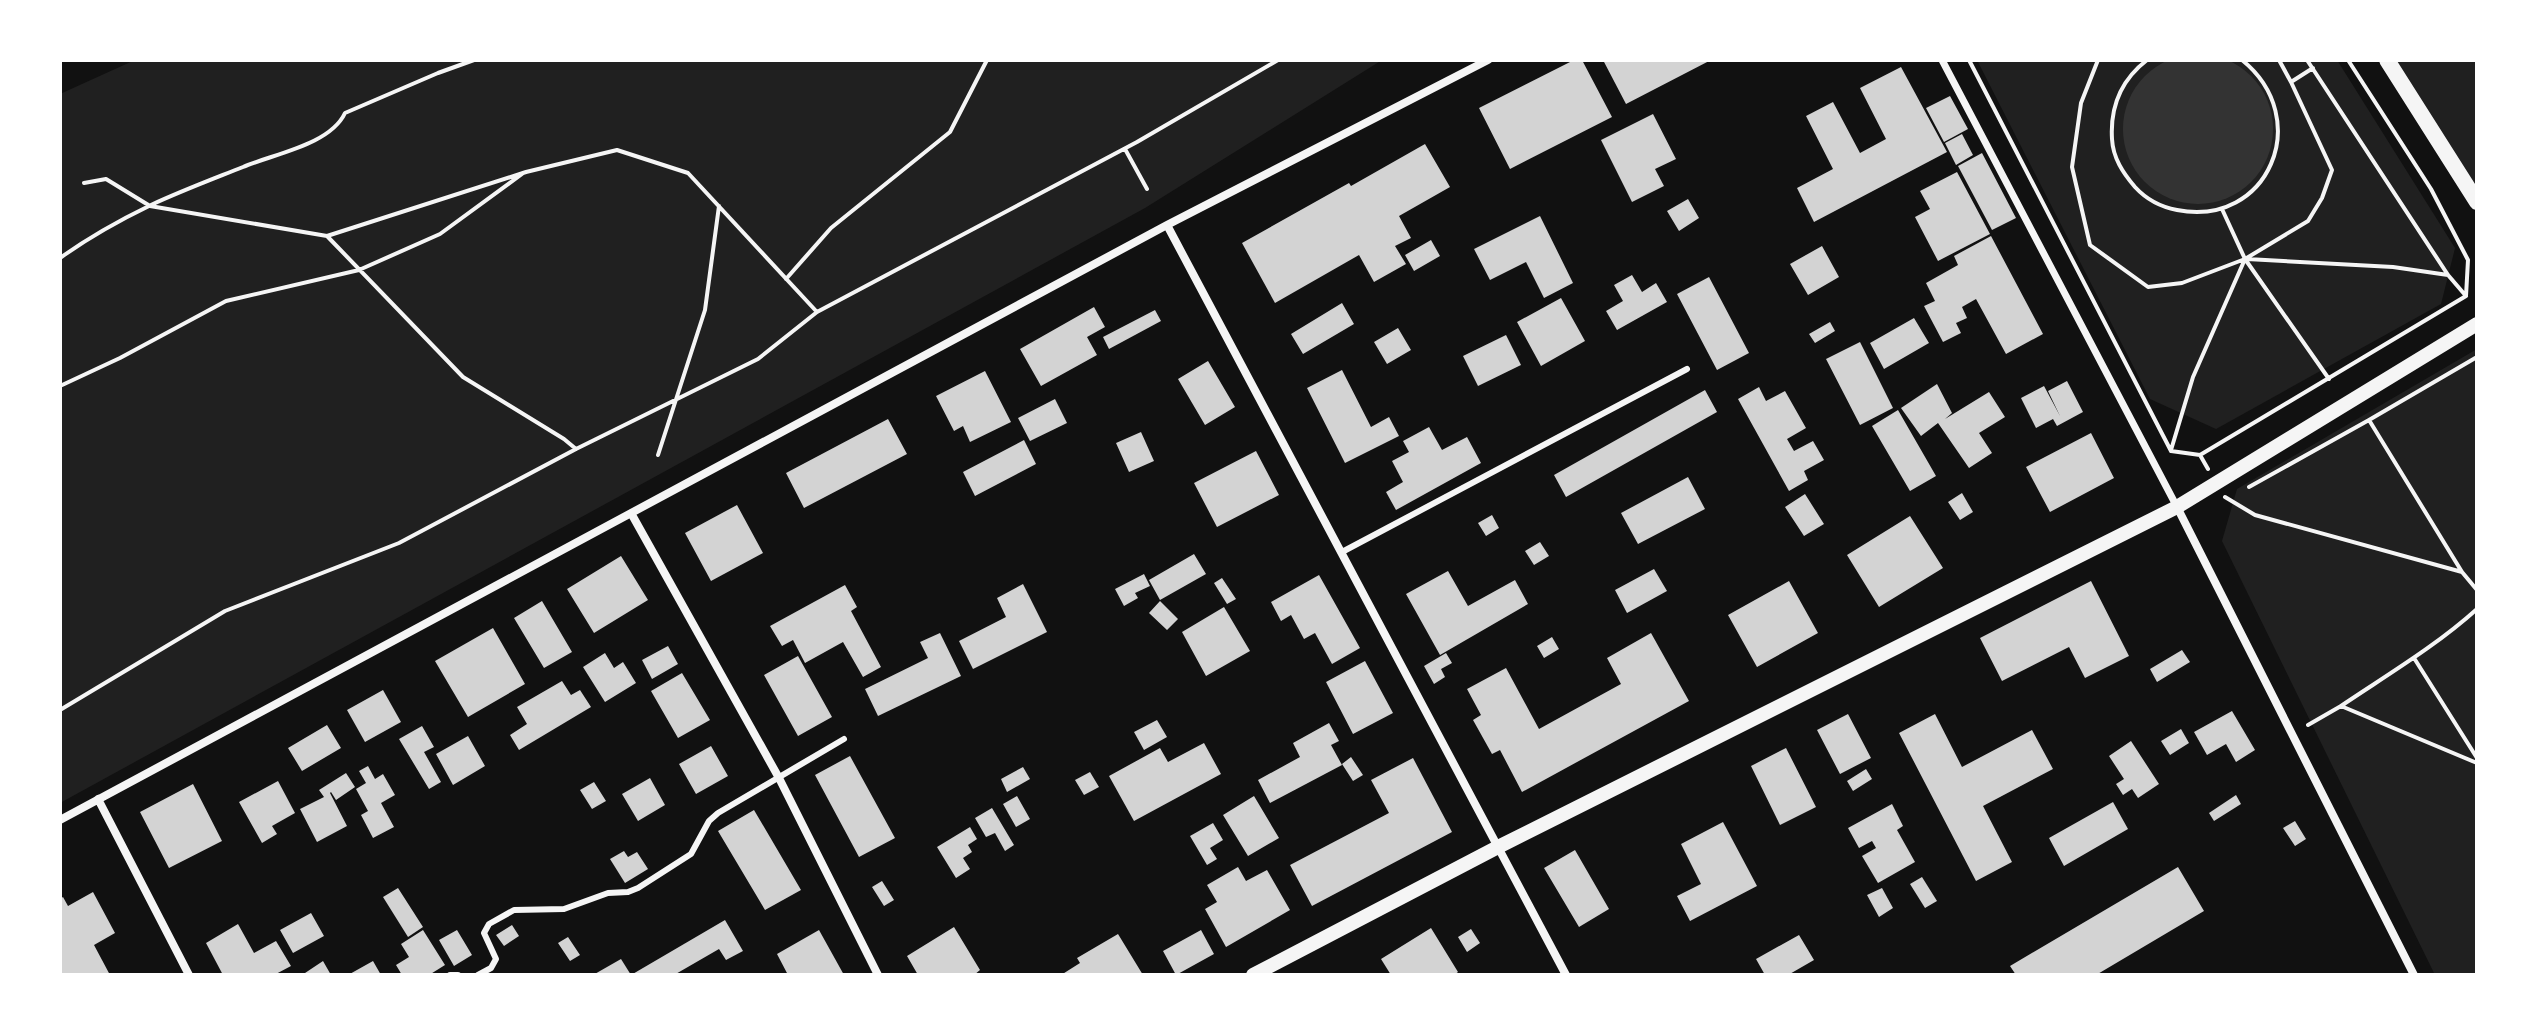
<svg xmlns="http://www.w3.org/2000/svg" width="2537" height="1035" viewBox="0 0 2537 1035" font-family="Montserrat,sans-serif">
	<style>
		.green { fill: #202020 }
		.water { fill: #333 }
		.building { fill: #d3d3d3 }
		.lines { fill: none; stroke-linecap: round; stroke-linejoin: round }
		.path { stroke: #f5f5f5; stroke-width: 4 }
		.service { stroke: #f5f5f5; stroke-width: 6 }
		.pedestrian { stroke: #f5f5f5; stroke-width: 7 }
		.minor { stroke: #f5f5f5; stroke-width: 8 }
		.tertiary { stroke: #f5f5f5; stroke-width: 14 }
		.secondary { stroke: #f5f5f5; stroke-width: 16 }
	</style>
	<rect width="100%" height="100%" fill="#111"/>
	<path class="green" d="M135,60H1382L1145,208L60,803V94Z
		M1977,60H2337L2455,248L2441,304L2216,429L2150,399Z
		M2387,60H2477V202Z
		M2477,349V975H2435L2222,541L2237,489Z"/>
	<path class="water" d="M2123 129a75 75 0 1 1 150 0a75 75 0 1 1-150 0Z"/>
	<path class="building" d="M1574,60H1582L1612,117L1510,169L1479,108Z
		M1603,60H1711L1626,104Z
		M1901,67L1947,152L1814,222L1797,188L1833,169L1806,116L1833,102L1860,153L1886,139L1860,88Z
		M1950,96L1968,129L1944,142L1926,108Z
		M1653,114L1676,159L1655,169L1664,186L1632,202L1601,140Z
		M1962,134L1973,155L1956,165L1945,143Z
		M1425,144L1450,187L1399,216L1411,238L1395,246L1406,264L1374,282L1359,255L1275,303L1242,243L1349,183L1351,186Z
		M1982,153L2016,218L1992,230L1958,166Z
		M1957,172L1990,234L1938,261L1915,217L1930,209L1920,191Z
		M1688,199L1699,218L1679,231L1667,211Z
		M1540,216L1573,283L1544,298L1526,262L1490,280L1474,249Z
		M1991,236L2043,334L2006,354L1976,299L1962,307L1967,318L1956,323L1961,333L1943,342L1924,306L1935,301L1926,283L1958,265L1954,256Z
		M1431,240L1440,256L1414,271L1405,255Z
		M1822,246L1839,277L1808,295L1790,264Z
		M1632,275L1642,292L1656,283L1667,302L1617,330L1606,311L1623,301L1614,285Z
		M1709,277L1749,353L1717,370L1677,294Z
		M1561,298L1585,341L1541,366L1517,322Z
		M1342,303L1354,324L1303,354L1291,334Z
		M1094,307L1105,327L1087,337L1097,355L1041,386L1020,349Z
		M1155,310L1161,321L1109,349L1103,337Z
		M1914,318L1929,343L1884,369L1870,343Z
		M1830,322L1835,331L1815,343L1809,334Z
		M1398,328L1411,350L1387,364L1374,342Z
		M1506,335L1521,365L1478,386L1463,356Z
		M1860,342L1893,408L1860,425L1826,359Z
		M1208,361L1235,407L1205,425L1178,379Z
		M1342,370L1371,427L1389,417L1399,436L1345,463L1307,388Z
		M985,371L1011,422L970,442L963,426L954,431L936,396Z
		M2067,381L2083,412L2057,426L2053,419L2036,428L2021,398L2044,386L2060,416L2048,391Z
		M1937,384L1952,413L1945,419L1989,392L2005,417L1979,433L1992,453L1969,468L1938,423L1921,436L1901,408Z
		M1759,387L1766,401L1785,391L1806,428L1787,439L1794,451L1813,441L1824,460L1804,471L1808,480L1789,491L1738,399Z
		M1705,390L1717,412L1566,497L1554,475Z
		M1055,399L1067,423L1030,441L1018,418Z
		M1898,410L1936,476L1910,491L1872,426Z
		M888,419L907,454L804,508L786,473Z
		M1429,427L1442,450L1467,437L1481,463L1396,510L1386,492L1403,482L1392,461L1409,452L1403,441Z
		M1141,432L1154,461L1129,472L1116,443Z
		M2091,433L2114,478L2050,512L2026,467Z
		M1024,440L1036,464L975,496L963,472Z
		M1256,451L1279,495L1217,527L1194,483Z
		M1688,477L1705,509L1638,544L1621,513Z
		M1962,493L1973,512L1960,520L1948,502Z
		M1805,494L1824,524L1804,536L1785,507Z
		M737,505L763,553L711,581L685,533Z
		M1492,515L1499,528L1486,536L1478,523Z
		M1910,516L1943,568L1879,607L1847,555Z
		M1540,542L1549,556L1534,565L1525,551Z
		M1194,554L1206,574L1160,600L1149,580Z
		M621,556L648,600L594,633L567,589Z
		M1654,569L1667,591L1627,613L1615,590Z
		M1448,571L1468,606L1515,580L1528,604L1440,655L1406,594Z
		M1144,574L1150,586L1135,593L1138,598L1124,606L1115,589Z
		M1319,575L1360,648L1332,664L1315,633L1304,639L1291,615L1281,621L1271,602Z
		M1222,578L1236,599L1227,604L1214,583Z
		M1789,581L1818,633L1757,667L1728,615Z
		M2091,581L2129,656L2085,678L2069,647L2002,681L1980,638Z
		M1023,584L1047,632L973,669L959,641L1006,617L997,598Z
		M845,585L857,607L851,611L881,667L863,677L843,642L805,663L793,640L782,646L770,626Z
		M542,601L572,652L544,668L514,618Z
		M1160,601L1178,619L1167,630L1149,613Z
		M1224,607L1250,651L1206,676L1182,632Z
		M493,628L525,684L468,717L435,661Z
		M940,633L961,676L878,716L865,689L928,658L920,642Z
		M1651,633L1689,701L1522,792L1500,750L1492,754L1473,720L1481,715L1467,689L1506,668L1539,729L1621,684L1607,658Z
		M1552,637L1559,649L1544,658L1537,646Z
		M668,646L678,664L652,679L642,660Z
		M2182,650L2190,662L2157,682L2150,669Z
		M605,653L614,668L623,662L636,683L605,702L583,667Z
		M1446,653L1452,663L1441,669L1445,677L1434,684L1424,666Z
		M798,656L832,717L798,736L764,675Z
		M1365,661L1393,713L1353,734L1326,682Z
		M682,673L710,720L678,738L651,691Z
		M562,681L571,695L580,690L591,707L519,750L510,735L527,724L517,707Z
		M383,690L401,722L365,742L347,710Z
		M2232,711L2255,750L2236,762L2226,744L2207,755L2194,732Z
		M1848,714L1871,758L1840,774L1817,730Z
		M1935,714L1962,767L2032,730L2053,769L1983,806L2012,862L1976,881L1899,733Z
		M1157,720L1167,737L1144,750L1134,732Z
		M1329,723L1339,741L1331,745L1342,765L1270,803L1258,780L1300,757L1293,743Z
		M327,725L341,748L302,771L288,748Z
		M422,726L434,747L424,752L441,782L429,789L399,739Z
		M2181,729L2189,743L2170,755L2161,741Z
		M468,736L485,766L453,785L436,754Z
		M2131,741L2159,784L2138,798L2132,789L2123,795L2116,784L2124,779L2109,756Z
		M1204,743L1221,774L1134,821L1109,776L1160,748L1168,762Z
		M711,746L728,776L696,794L679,764Z
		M1786,748L1816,807L1780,825L1751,766Z
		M850,756L895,838L859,857L815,775Z
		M1351,757L1363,775L1353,781L1342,764Z
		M1413,758L1452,832L1312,906L1290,865L1389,813L1371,780Z
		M368,766L375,779L383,774L395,795L381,803L394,827L373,838L361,815L368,811L356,789L366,783L359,771Z
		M1023,767L1030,779L1007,792L1001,779Z
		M1866,769L1872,779L1853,791L1847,781Z
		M1090,772L1099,787L1084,795L1075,780Z
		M346,773L355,787L336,800L331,792L330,793L347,826L317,842L300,809L324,797L319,790Z
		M650,778L665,805L638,821L622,794Z
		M278,781L295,813L272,826L277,834L262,843L239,802Z
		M594,782L606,801L592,809L580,790Z
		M193,784L222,841L169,868L140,812Z
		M2236,795L2241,804L2214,821L2209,813Z
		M1017,796L1030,819L1016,827L1003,804Z
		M1254,796L1279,838L1248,856L1223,815Z
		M2113,802L2128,829L2064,866L2049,838Z
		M1892,804L1903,826L1897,830L1915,862L1878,883L1862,856L1876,848L1872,841L1859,848L1848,828Z
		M992,808L1014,845L1005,851L995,833L986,837L975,818Z
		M754,810L801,890L765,910L718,831Z
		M2295,821L2306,839L2295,846L2283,828Z
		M1723,822L1757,886L1690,921L1677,896L1701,884L1681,844Z
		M1213,823L1223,840L1210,848L1217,859L1207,865L1190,836Z
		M970,827L977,839L968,845L972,852L963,858L970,869L956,878L937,847Z
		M1575,850L1609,909L1579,927L1544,868Z
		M624,851L628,857L637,852L648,869L625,883L610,859Z
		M1238,867L1246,881L1267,870L1290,910L1226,947L1205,909L1217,902L1207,885Z
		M2178,867L2204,911L2096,975H2016L2010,966Z
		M1922,877L1937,901L1925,908L1910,884Z
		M882,881L894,900L884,906L872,887Z
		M398,888L423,927L408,937L383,897Z
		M1882,888L1893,908L1879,917L1867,895Z
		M93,892L115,933L94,945L110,975H60V899L63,897L68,906Z
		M311,913L324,936L293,953L280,930Z
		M725,920L743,951L726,960L719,949L674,975H593L621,959L631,975Z
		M238,924L254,953L276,941L291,966L274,975H223L206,943Z
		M512,925L519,936L504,946L496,935Z
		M954,927L980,970L974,975H918L907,956Z
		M1431,928L1458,972L1454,975H1425L1423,973L1420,975H1391L1381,959Z
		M1471,929L1480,943L1467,952L1458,937Z
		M423,930L445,965L429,975H402L396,965L409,957L401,944Z
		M457,930L472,955L454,966L439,940Z
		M819,930L844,975H788L777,954Z
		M1201,930L1214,954L1176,975L1163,951Z
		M1118,934L1143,975H1061L1080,963L1077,958Z
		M1799,935L1814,960L1788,975H1765L1756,959Z
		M568,937L580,955L570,961L558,943Z
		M323,961L331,975H306L305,973Z
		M373,961L381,975H348Z"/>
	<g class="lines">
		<path class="path" d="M1969,60L2171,451
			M2098,60L2081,103L2072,167L2090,245L2148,287L2182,283L2245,259L2308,221L2322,198L2332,170L2291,82L2313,68
			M2147,60C2121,80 2110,106 2112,139C2113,158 2123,173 2135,187C2146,199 2161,207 2177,210C2268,228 2315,119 2242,60
			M2279,60L2291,82
			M2307,60L2448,275L2466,296
			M2348,60L2431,189L2468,260L2466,296
			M1125,149L1147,189
			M84,183L106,179L150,206L327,236L526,172L617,150L688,173L817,312
			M2222,209L2245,259L2329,379
			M327,236L463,377L564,439L576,449
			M60,258C88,238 120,220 151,205C181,191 213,179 243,167C273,154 330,145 345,113L438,73L474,60
			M2247,259L2393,267L2448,275
			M786,279L831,228L950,132L987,60
			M2477,357L2369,420L2462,572L2477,590
			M60,386L120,358L226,301L359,270L440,234L522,174
			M2171,450L2193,377L2245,259
			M2171,451L2200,455L2208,469
			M658,455L705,310L719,206
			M2200,455L2466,296
			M2249,487L2369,420
			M2225,497L2255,515L2462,572
			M2414,658L2477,758
			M2341,706C2387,675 2436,646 2477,609
			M60,710L225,611L399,543L576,449L758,359L817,312L1137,142L1278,60
			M2308,725L2341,706L2477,763"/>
		<path class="service" d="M1342,552L1687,369
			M450,975H458
			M478,975L491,968L496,959L484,933L489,924L514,910L564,909L608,893L628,892L638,888L691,854L709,821L718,813L844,739"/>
		<path class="pedestrian" d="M1942,60L2177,507"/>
		<path class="minor" d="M1167,225L1566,975
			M2177,507L2414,975
			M631,513L779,778L878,975
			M98,799L189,975
			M60,820L1167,225L1488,60"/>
		<path class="tertiary" d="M1253,975L1498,847L2177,507L2477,324"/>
		<path class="secondary" d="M2387,60L2477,202"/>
	</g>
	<rect width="2537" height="1035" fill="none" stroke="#ffffff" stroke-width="124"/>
</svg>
